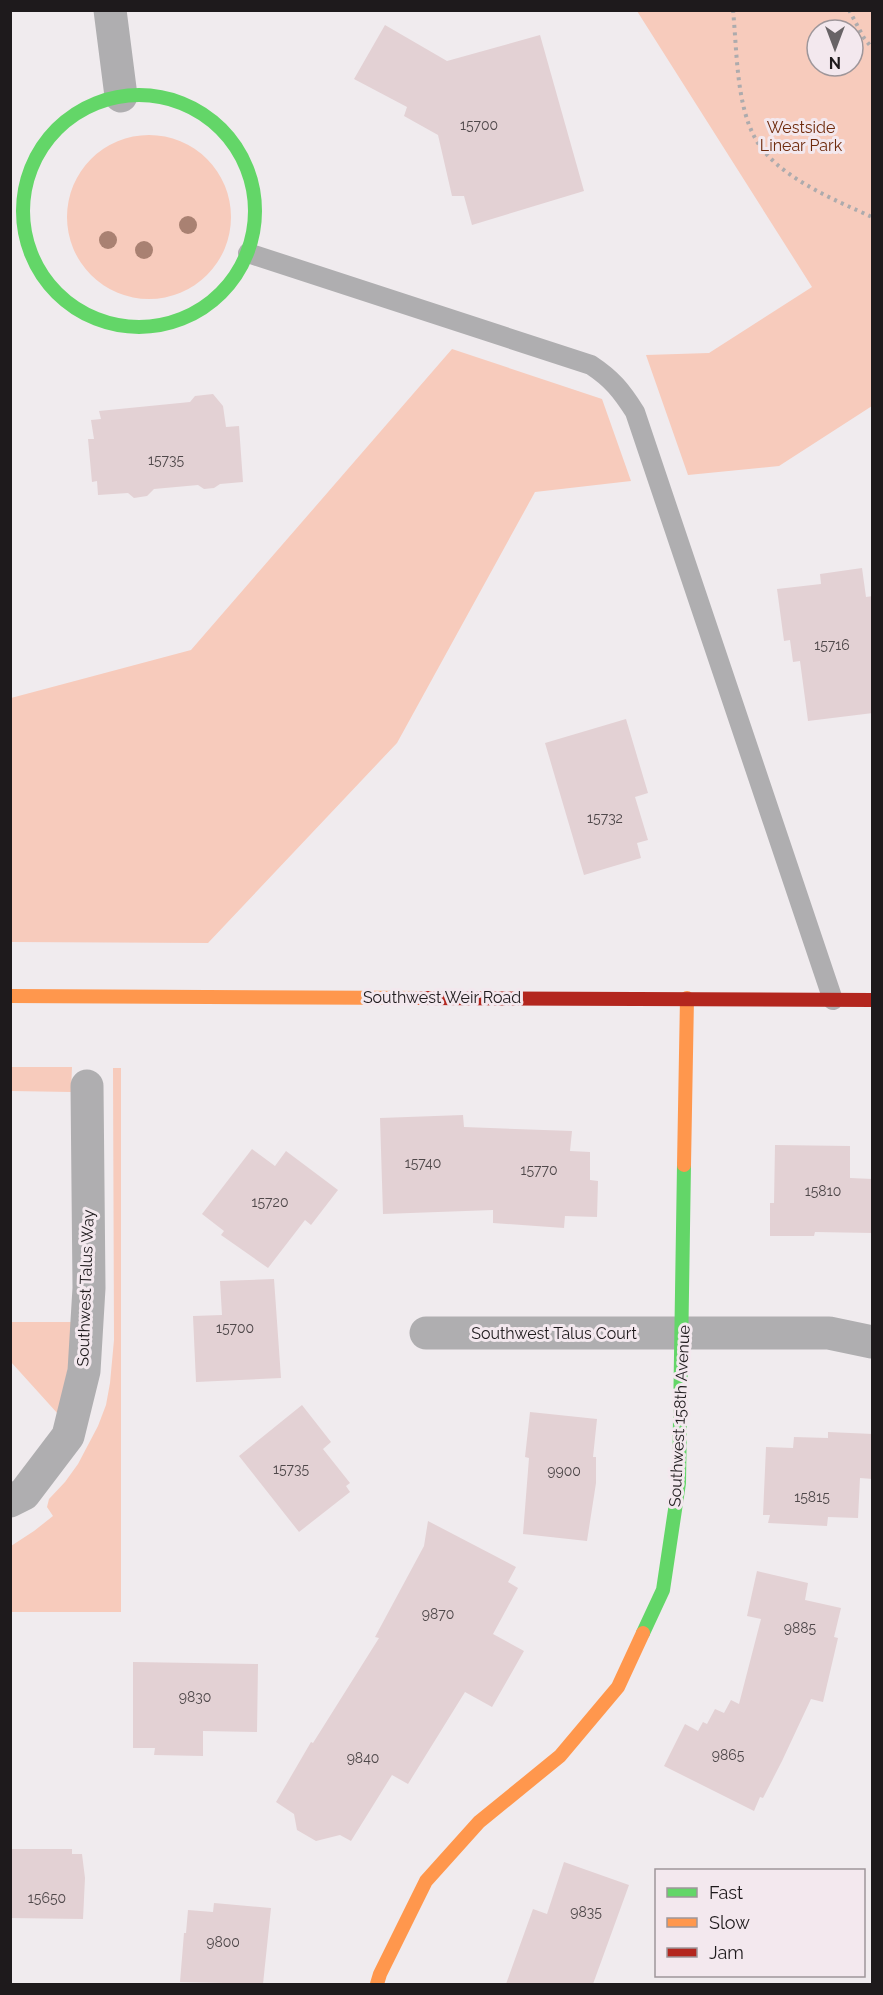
<svg xmlns="http://www.w3.org/2000/svg" width="883" height="1995" viewBox="0 0 883 1995" font-family="Raleway,sans-serif">
	<style>
		.green { fill: #f7cbbc; fill-rule: evenodd }
		.building { fill: #e3d1d4 }
		.lines { fill: none; stroke-linecap: round; stroke-linejoin: round }
		.path { stroke: #adabad; stroke-width: 4; stroke-dasharray: 3 4.5; stroke-linecap: butt }
		.lane { stroke: #afaeb0; stroke-width: 20 }
		.street { stroke: #afaeb0; stroke-width: 33 }
		.fast { stroke: #63d668; stroke-width: 14 }
		.slow { stroke: #ff974d; stroke-width: 14 }
		.jam { stroke: #b3261e; stroke-width: 14 }
		.tree { fill: #a98172 }
		.labels { text-anchor: middle; stroke-width: 6; stroke-linejoin: round; paint-order: stroke }
		.number-label { font-size: 14px; fill: #4f484a }
		.park-label { font-size: 16px; fill: #6f2b0d; stroke: #f3e8ee }
		.street-label { font-size: 16px; fill: #1e1a1c; stroke: #f3e8ee }
	</style>
	<rect width="100%" height="100%" fill="#f0ebee"/>
	<path class="green" d="M637,11H872V406L779,466L688,475L646,355L709,353L812,287ZM817,30H853V66H817Z
		M67 217a82 82 0 1 1 164 0a82 82 0 1 1-164 0Z
		M452,349L602,399L631,481L535,492L397,743L208,943L11,942V698L191,650Z
		M11,1067H72L71,1092L11,1091Z
		M113,1068H121V1612H11V1546L34,1531L53,1516L47,1507L49,1499L65,1482L78,1464L98,1426L106,1405L110,1383L114,1340Z
		M11,1322H72V1350L58,1414L11,1362Z"/>
	<path class="building" d="M385,25L447,61L540,35L584,191L472,225L464,196H452L438,135L404,116L407,107L354,79Z
		M213,394L223,406L226,427L239,426L243,482L220,484L214,488L204,489L198,485L154,489L147,496L134,498L128,493L98,495L97,481L92,482L88,439H94L91,420L101,419L99,411L190,402L195,396Z
		M862,568L866,597L873,596V713L808,721L800,661L793,662L790,640L784,641L777,589L821,584L820,574Z
		M626,719L648,793L635,797L648,840L637,843L641,858L584,875L545,743Z
		M463,1115L464,1127L572,1131L570,1151L590,1152V1180L598,1181L597,1217L565,1216L564,1228L493,1223V1210L383,1214L380,1118Z
		M775,1145L850,1146V1178L873,1179V1233L815,1232L814,1236H770V1203H774Z
		M252,1149L275,1166L286,1151L338,1190L311,1225L305,1220L268,1268L221,1235L224,1231L202,1214Z
		M274,1279L281,1378L196,1382L193,1316L222,1315L220,1281Z
		M302,1405L331,1442L323,1449L350,1483L346,1486L350,1492L299,1532L239,1456Z
		M530,1412L597,1419L593,1457H596V1483L587,1541L523,1534L529,1458L525,1457Z
		M828,1432L873,1434V1479L860,1478L858,1518L828,1517L827,1526L768,1523L770,1515H763L766,1447L793,1448L794,1437L828,1438Z
		M428,1521L516,1567L508,1582L518,1588L493,1634L524,1651L492,1707L465,1692L408,1784L392,1775L351,1841L340,1835L316,1841L297,1830L294,1814L276,1802L311,1742L313,1743L379,1638L375,1637L424,1546Z
		M757,1571L808,1583L805,1600L841,1608L834,1637L838,1638L823,1702L811,1699L782,1761L763,1798L760,1797L754,1811L664,1766L685,1724L698,1731L703,1722L707,1724L715,1709L724,1713L731,1700L739,1704L761,1619L747,1616Z
		M133,1662L258,1664L257,1732L203,1731V1756L154,1755L155,1748H133Z
		M10,1849H72V1854H82L85,1878L83,1919L10,1918Z
		M564,1862L629,1885L593,1984H506L533,1909L547,1914Z
		M214,1903L271,1908L263,1984L180,1982L184,1933H186L188,1910L213,1912Z"/>
	<g class="lines">
		<path class="path" d="M733,10C737,50 736,103 755,138C775,176 835,200 872,217
			M849,10L864,38L872,48"/>
		<path class="lane" d="M248,253L591,365C612,379 621,390 635,412L833,1000"/>
		<path class="street" d="M110,10L121,96
			M426,1333H829L872,1342
			M10,1501L24,1494L68,1436L84,1371L89,1288L87,1086"/>
		<path class="fast" d="M23 211a116 116 0 1 1 232 0a116 116 0 1 1-232 0Z
			M643,1633L663,1590L679,1483L684,1165"/>
		<path class="slow" d="M10,996L421,998
			M684,1165L687,998
			M377,1984L380,1974L426,1881L479,1822L560,1756L618,1687L643,1633"/>
		<path class="jam" d="M421,998L872,1000"/>
	</g>
	<g class="tree">
		<circle cx="188" cy="225" r="9"/>
		<circle cx="108" cy="240" r="9"/>
		<circle cx="144" cy="250" r="9"/>
	</g>
	<g class="labels">
		<g class="number-label">
			<text x="479" y="130">15700</text>
			<text x="166" y="465">15735</text>
			<text x="832" y="650">15716</text>
			<text x="605" y="823">15732</text>
			<text x="423" y="1168">15740</text>
			<text x="539" y="1175">15770</text>
			<text x="823" y="1196">15810</text>
			<text x="270" y="1207">15720</text>
			<text x="235" y="1333">15700</text>
			<text x="291" y="1474">15735</text>
			<text x="564" y="1476">9900</text>
			<text x="812" y="1502">15815</text>
			<text x="438" y="1619">9870</text>
			<text x="800" y="1633">9885</text>
			<text x="195" y="1702">9830</text>
			<text x="728" y="1760">9865</text>
			<text x="363" y="1763">9840</text>
			<text x="47" y="1903">15650</text>
			<text x="586" y="1917">9835</text>
			<text x="223" y="1947">9800</text>
		</g>
		<g class="park-label">
			<text x="801" y="133">Westside<tspan x="801" dy="18">Linear Park</tspan></text>
		</g>
		<g class="street-label">
			<text x="442" y="1003">Southwest Weir Road</text>
			<text transform="translate(85 1288) rotate(-88)" y="6">Southwest Talus Way</text>
			<text x="554" y="1339">Southwest Talus Court</text>
			<text transform="translate(679 1416) rotate(-87)" y="6">Southwest 158th Avenue</text>
		</g>
	</g>
	<rect width="883" height="1995" fill="none" stroke="#1e1a1c" stroke-width="24"/>
	<rect x="655" y="1869" width="210" height="108" fill="#f3e8ee" stroke="#9e969a" stroke-width="1.5"/>
	<rect x="667" y="1888" width="30" height="9" fill="#63d668" stroke="#9e969a" stroke-width="1.5"/>
	<text x="709" y="1899" font-size="18" fill="#1e1a1c">Fast</text>
	<rect x="667" y="1918" width="30" height="9" fill="#ff974d" stroke="#9e969a" stroke-width="1.5"/>
	<text x="709" y="1929" font-size="18" fill="#1e1a1c">Slow</text>
	<rect x="667" y="1948" width="30" height="9" fill="#b3261e" stroke="#9e969a" stroke-width="1.5"/>
	<text x="709" y="1959" font-size="18" fill="#1e1a1c">Jam</text>
	<g transform="translate(835 48) rotate(180)"><circle r="28" fill="#f3e8ee" stroke="#9e969a" stroke-width="1.5"/>
	<path d="M0-4.5L10 22L0 15L-10 22Z" fill="#686366"/>
	<text y="-9" font-size="16" font-weight="bold" text-anchor="middle" fill="#1e1a1c">N</text>
	</g>
</svg>
